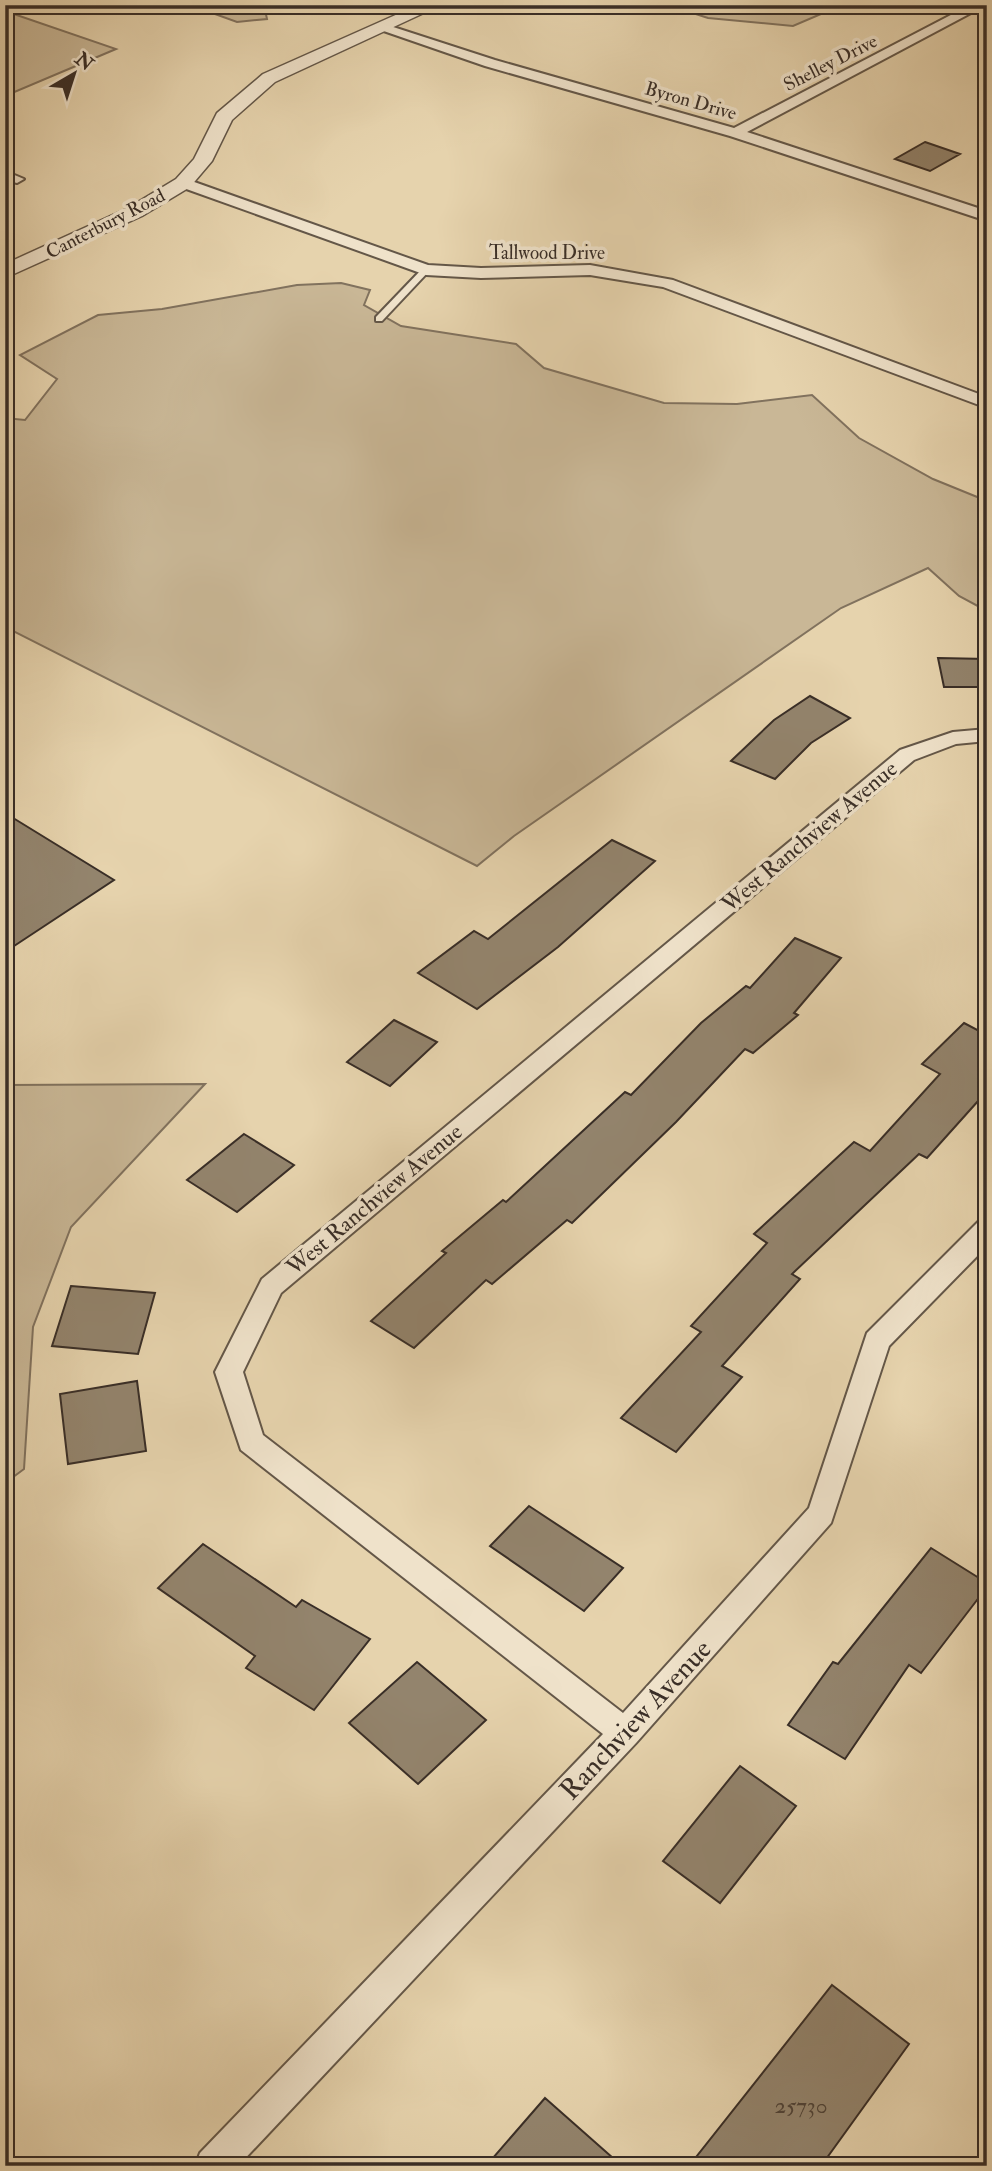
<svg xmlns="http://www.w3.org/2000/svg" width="992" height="2171" viewBox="0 0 992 2171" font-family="'IM FELL Double Pica',serif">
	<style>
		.green { fill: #c9b796; stroke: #81725e; stroke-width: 2 }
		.building { fill: #93846d; stroke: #392e27; stroke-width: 2 }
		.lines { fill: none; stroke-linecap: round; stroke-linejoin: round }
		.service-casing { stroke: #645748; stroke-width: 4 }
		.minor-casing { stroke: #645748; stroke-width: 4 }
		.tertiary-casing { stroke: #645748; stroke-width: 3 }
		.service { fill: #efe2ca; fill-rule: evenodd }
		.minor { fill: #efe2ca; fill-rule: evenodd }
		.tertiary { fill: #efe2ca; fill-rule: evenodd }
		.labels { text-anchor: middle; stroke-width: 7; stroke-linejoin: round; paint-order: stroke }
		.far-street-label { font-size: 19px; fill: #392e27; stroke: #efe2ca }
		.street-label { font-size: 23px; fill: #392e27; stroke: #efe2ca }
		.near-number-label { font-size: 23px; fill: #504438 }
		.near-street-label { font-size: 28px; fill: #392e27; stroke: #efe2ca }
	</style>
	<rect width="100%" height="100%" fill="#e6d3ad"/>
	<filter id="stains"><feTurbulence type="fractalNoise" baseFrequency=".00286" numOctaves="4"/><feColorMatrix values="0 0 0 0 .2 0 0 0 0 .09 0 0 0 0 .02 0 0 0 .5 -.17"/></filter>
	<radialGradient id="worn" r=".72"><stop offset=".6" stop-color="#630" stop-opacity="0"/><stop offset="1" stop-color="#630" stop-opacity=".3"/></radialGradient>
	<path class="green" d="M190,5H264L267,19L237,22Z
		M686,5H842L793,26L708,18L680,9Z
		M5,11L116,49L5,96Z
		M341,283L370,290L364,305L401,326L516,344L544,368L664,403L737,404L812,395L859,438L933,479L987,501V611L959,596L928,568L841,608L514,836L477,866L5,627V418L25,420L57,379L20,355L98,315L162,309L297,285Z
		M205,1084L71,1227L33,1327L24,1469L5,1483V1085Z"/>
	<path class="building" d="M925,142L960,154L930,171L895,159Z
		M938,658L987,659V687H944Z
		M810,696L850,718L811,743L775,779L731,761L774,720Z
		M5,813L114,880L5,952Z
		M612,840L655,861L558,947L477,1009L418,973L474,931L488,939Z
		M795,938L841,958L794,1013L798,1015L753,1053L745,1049L676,1122L572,1223L567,1220L492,1284L486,1280L414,1348L371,1321L446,1253L442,1251L503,1200L506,1202L625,1092L631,1095L701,1023L746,986L750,988Z
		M394,1020L437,1042L390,1086L347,1062Z
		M964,1023L987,1035V1091L927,1158L919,1154L792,1274L800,1279L722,1366L742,1377L676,1452L621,1418L701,1332L691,1326L767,1243L754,1234L854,1142L870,1151L940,1074L922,1064Z
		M244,1134L294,1165L237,1212L187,1180Z
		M71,1286L155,1293L138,1354L52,1346Z
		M137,1381L146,1451L68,1464L60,1394Z
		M529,1506L623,1568L584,1611L490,1546Z
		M203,1544L296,1607L302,1600L370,1639L314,1710L246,1668L255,1656L158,1588Z
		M931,1548L987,1583V1587L921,1673L909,1665L845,1759L788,1725L833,1662L838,1664Z
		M417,1662L486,1720L418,1784L349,1723Z
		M740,1766L796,1806L720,1903L663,1861Z
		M832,1985L909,2044L821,2166H689Z
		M545,2098L622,2166H486Z"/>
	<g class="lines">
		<g class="service-casing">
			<path id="service" d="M423,268L430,270L382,321H376V317Z"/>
		</g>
		<g class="minor-casing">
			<path id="minor" d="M970,5H986L747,132L987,211V221L730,136L485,66L375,28L377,25H387L495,60L734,128Z
				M5,171L24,179L17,183L5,180Z
				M183,178L428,265L481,268L590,265L673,280L987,397V408L663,287L590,275L481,278L426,275L178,186L175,183L178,180Z
				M987,729V741L956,744L914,760L281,1293L243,1372L263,1435L623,1713L809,1508L867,1333L978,1222L987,1219V1246L889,1346L831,1523L636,1743L238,2166H195L200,2153L603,1734L241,1450L215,1372L262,1279L900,750L953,732Z"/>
		</g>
		<g class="tertiary-casing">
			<path id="tertiary" d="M418,5H441L275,82L232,120L212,161L190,187L142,216L5,278V264L128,208L176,179L194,159L217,113L263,74Z"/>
		</g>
		<use href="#service" class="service"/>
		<use href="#minor" class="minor"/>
		<use href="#tertiary" class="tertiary"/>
	</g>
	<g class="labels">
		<g class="far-street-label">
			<text transform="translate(830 62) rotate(-27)" y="7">Shelley Drive</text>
			<text transform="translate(691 100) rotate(16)" y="7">Byron Drive</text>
			<text transform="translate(105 223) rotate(-27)" y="7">Canterbury Road</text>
			<text x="547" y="259">Tallwood Drive</text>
		</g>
		<g class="street-label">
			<text transform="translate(809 836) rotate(-40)" y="8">West Ranchview Avenue</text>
			<text transform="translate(374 1199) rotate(-40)" y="8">West Ranchview Avenue</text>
		</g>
		<g class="near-number-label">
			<text x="801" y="2113">25730</text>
		</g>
		<g class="near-street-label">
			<text transform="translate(635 1719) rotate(-47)" y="10">Ranchview Avenue</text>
		</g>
	</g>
	<rect width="992" height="2171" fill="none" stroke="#e6d3ad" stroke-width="28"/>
	<rect x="7" y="7" width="978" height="2157" fill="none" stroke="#392e27" stroke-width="3.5"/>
	<rect x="14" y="14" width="964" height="2143" fill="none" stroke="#392e27" stroke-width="2"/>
	<g transform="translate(74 74) rotate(39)" stroke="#efe2ca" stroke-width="5" paint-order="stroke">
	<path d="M0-5L12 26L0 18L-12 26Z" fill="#392e27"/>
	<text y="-10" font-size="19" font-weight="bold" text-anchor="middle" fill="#392e27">N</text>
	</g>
	<rect width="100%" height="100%" filter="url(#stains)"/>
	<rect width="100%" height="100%" fill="url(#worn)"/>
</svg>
